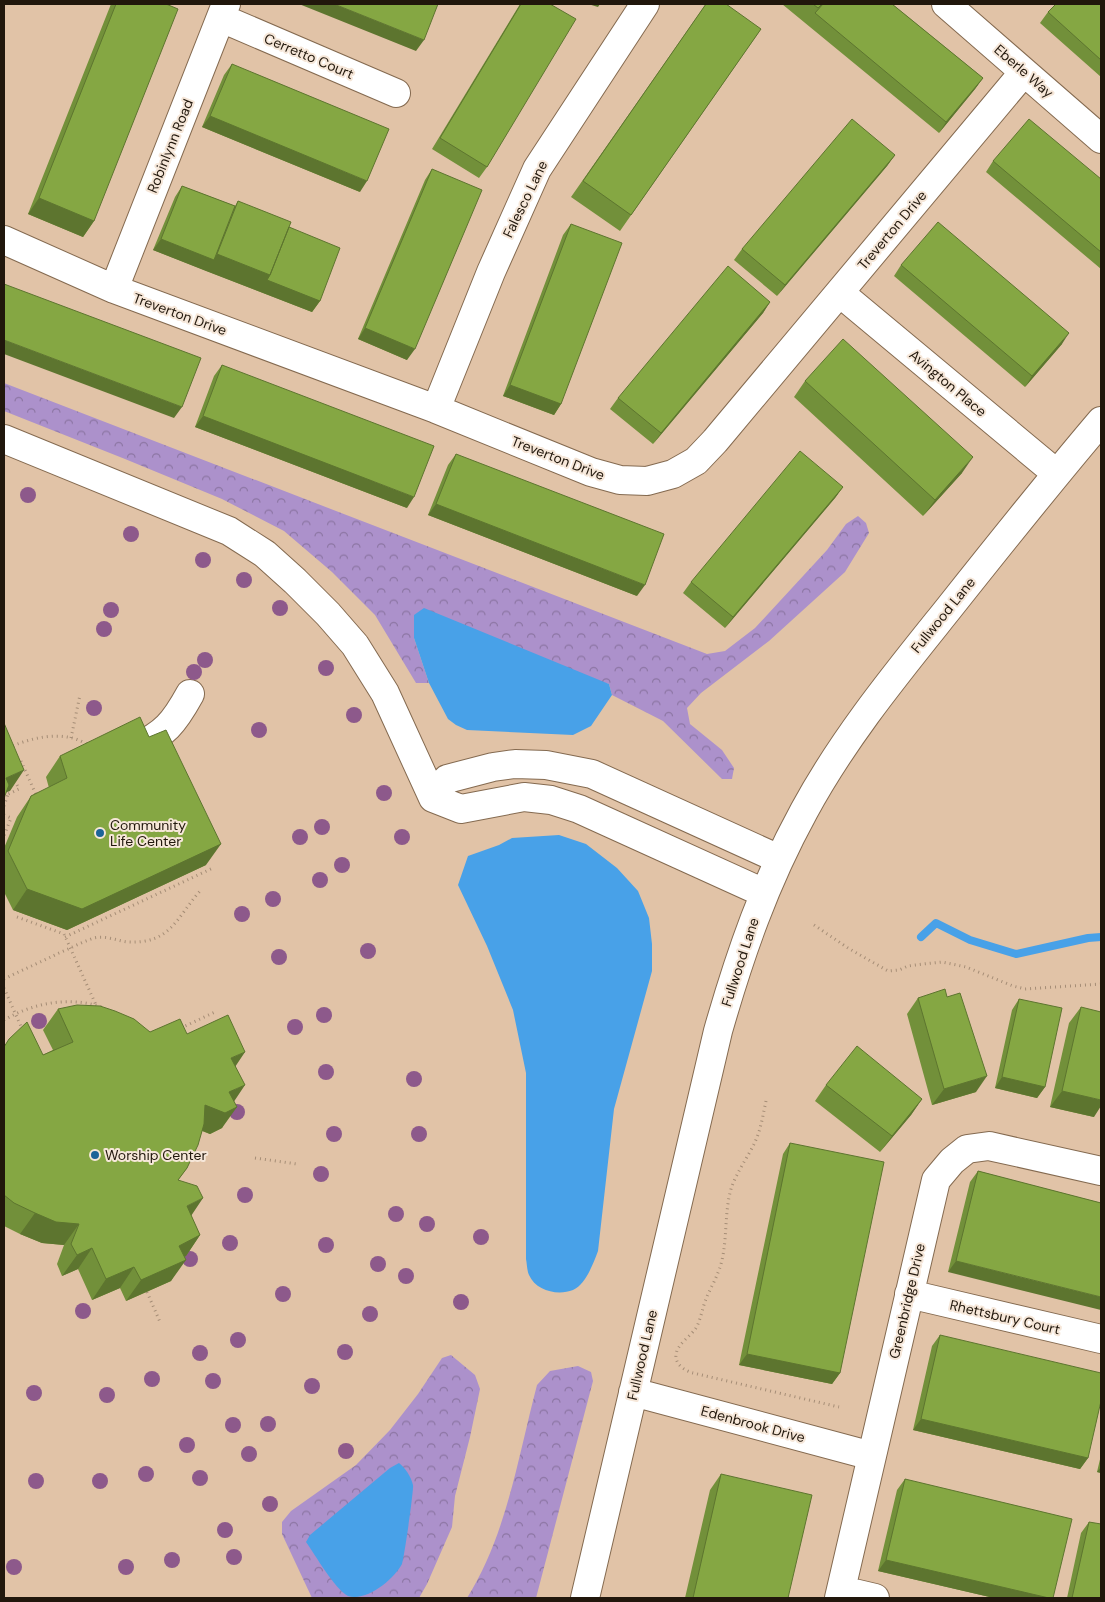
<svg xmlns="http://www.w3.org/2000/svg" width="1105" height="1602" viewBox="0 0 1105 1602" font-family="'DM Sans',sans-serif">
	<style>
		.forest { fill: url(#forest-crowns) }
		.water { fill: #48a1e8 }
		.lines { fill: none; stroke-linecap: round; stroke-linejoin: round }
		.stream { stroke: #48a1e8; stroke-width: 8 }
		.minor-casing { stroke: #846a50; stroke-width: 30 }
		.path { stroke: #a58d76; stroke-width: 3; stroke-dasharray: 1 4; stroke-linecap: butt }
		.minor { stroke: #fff; stroke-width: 28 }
		.tree { fill: #8d598b }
		.wall { fill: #72903a }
		.shaded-wall { fill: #5d752f }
		.building { fill: #85a743; stroke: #5d752f }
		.poi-dot { fill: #1d6498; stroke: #f6e7d9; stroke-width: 2 }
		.labels { text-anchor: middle; stroke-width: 4; stroke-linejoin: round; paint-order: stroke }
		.street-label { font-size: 14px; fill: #21170c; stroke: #f6e7d9 }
		.poi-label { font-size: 14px; fill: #21170c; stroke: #f6e7d9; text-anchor: start }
	</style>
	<defs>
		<pattern id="forest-crowns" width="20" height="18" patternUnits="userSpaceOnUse" patternTransform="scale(1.25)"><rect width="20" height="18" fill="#ac91cb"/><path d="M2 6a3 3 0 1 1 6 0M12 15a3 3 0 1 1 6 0" fill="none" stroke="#8c75a3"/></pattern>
	</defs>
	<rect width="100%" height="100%" fill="#e1c3a7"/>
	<path class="forest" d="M4,383L707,654L725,651L755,628L827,550L846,524L858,516L866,523L869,533L845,572L769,641L701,693L687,708L690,724L722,750L734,768L732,779H722L663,721L612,695L609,684L414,638L429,683H416L375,615L332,572L284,531L222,499L125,459L4,411Z
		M451,1355L475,1375L480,1389L470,1437L455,1496L452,1527L427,1584L419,1598H312L282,1534V1522L291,1511L356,1465L390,1430L418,1394L442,1358Z
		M578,1366L591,1372L593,1381L536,1598H467C507,1534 518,1457 537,1385L550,1371Z"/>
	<path class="water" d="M424,608L609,684L612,695L591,726L573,735L467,730L456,725L448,719L429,683L414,638V615Z
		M559,835L586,844L617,868L638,891L649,918L652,944V971L614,1109L598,1251C593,1264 586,1284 573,1290C558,1296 536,1291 529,1275C527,1271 527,1264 526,1259V1073L513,1010L487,946L458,885L468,856L499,845L512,838Z
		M399,1463C405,1468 411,1476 413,1485C414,1489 404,1559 402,1564C394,1579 367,1602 348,1596C334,1588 316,1556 306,1542L310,1535L390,1468Z"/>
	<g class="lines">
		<path class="stream" d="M921,937L936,923L970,940L1016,954L1088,938L1101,937"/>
		<g class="minor-casing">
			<path id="minor" d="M946,4L1101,139
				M221,18L396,93
				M4,240L114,289L436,409L591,472L620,480L647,481L673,474L696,461L715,441L1024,72
				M114,289L226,4
				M840,293L1056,473
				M436,409L491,272L537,169L645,4
				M4,439L229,531L265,554L295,581L328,614L355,645L385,693L433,798L461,809L524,797L551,800L579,809L764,893
				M135,748C165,734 174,723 190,694
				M433,798L447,779L493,767L515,764L546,765L592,774L779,859
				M909,1294L1101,1339
				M633,1392L872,1456
				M841,1590L875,1598
				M585,1598L718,1031C740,954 765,882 804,811C844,737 897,673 949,608C999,545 1049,482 1101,421
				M839,1598L936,1180L952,1161L967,1149L989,1146L1101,1171"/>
		</g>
		<path class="path" d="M71,738L80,695
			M4,750C27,738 66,728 89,746
			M21,761L37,797
			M4,796L19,789L14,779
			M4,806L8,794
			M4,815L11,818L4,836
			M17,917L64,934L96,1005
			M814,925L848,948L888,971L899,970L908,966L923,964L942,962L966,967L1013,986L1025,989L1101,984
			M65,937L213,868
			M4,979C22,970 41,962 59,953C71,948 82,942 94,938C106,935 117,941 128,942C172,944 177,916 201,890
			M4,988L23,1031
			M4,1020C33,1003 69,996 102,1007
			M181,1028L215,1012
			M766,1101C763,1115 761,1129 755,1142C748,1157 736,1173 731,1189C723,1217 729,1249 717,1275C714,1283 709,1291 706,1299C702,1309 701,1319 696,1328C690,1337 677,1344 676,1355C675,1365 686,1371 693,1373L839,1407
			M255,1158L297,1164
			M147,1292L160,1322"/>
		<use href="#minor" class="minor"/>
	</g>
	<g class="tree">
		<circle cx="28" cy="495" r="8"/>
		<circle cx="131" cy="534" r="8"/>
		<circle cx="203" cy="560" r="8"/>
		<circle cx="244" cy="580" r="8"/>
		<circle cx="280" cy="608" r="8"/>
		<circle cx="111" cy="610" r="8"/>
		<circle cx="104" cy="629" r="8"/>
		<circle cx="205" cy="660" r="8"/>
		<circle cx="326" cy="668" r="8"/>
		<circle cx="194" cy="672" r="8"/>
		<circle cx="94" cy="708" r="8"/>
		<circle cx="354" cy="715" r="8"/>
		<circle cx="259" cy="730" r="8"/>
		<circle cx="384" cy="793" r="8"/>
		<circle cx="322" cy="827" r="8"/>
		<circle cx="300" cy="837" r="8"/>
		<circle cx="402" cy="837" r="8"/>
		<circle cx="342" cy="865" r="8"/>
		<circle cx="320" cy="880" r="8"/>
		<circle cx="273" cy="899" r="8"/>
		<circle cx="242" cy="914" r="8"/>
		<circle cx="368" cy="951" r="8"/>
		<circle cx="279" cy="957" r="8"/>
		<circle cx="324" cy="1015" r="8"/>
		<circle cx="39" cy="1021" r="8"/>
		<circle cx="295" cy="1027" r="8"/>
		<circle cx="326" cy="1072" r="8"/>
		<circle cx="414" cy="1079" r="8"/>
		<circle cx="237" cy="1112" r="8"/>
		<circle cx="334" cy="1134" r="8"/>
		<circle cx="419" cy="1134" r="8"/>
		<circle cx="321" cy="1174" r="8"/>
		<circle cx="245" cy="1195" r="8"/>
		<circle cx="396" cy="1214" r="8"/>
		<circle cx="427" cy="1224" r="8"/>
		<circle cx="481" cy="1237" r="8"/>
		<circle cx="230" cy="1243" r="8"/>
		<circle cx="326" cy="1245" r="8"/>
		<circle cx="190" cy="1259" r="8"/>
		<circle cx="378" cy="1264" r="8"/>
		<circle cx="406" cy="1276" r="8"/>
		<circle cx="283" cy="1294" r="8"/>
		<circle cx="461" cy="1302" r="8"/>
		<circle cx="83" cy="1311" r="8"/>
		<circle cx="370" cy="1314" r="8"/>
		<circle cx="238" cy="1340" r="8"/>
		<circle cx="345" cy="1352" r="8"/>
		<circle cx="200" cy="1353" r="8"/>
		<circle cx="152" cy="1379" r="8"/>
		<circle cx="213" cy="1381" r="8"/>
		<circle cx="312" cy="1386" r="8"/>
		<circle cx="34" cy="1393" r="8"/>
		<circle cx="107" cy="1395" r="8"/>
		<circle cx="268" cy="1424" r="8"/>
		<circle cx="233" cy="1425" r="8"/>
		<circle cx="187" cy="1445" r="8"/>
		<circle cx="346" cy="1451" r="8"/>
		<circle cx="249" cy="1454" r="8"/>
		<circle cx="146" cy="1474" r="8"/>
		<circle cx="200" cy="1478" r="8"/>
		<circle cx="36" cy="1481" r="8"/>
		<circle cx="100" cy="1481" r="8"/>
		<circle cx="270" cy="1504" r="8"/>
		<circle cx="225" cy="1530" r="8"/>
		<circle cx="234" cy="1557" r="8"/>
		<circle cx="172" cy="1560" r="8"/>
		<circle cx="14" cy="1567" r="8"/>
		<circle cx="126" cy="1567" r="8"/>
	</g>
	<path class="wall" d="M111,4H166L94,221L83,237L28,214Z
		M520,4H550L487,167L479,178L432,149Z
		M706,4L761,29L620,231L571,197Z
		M782,4H892L983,78L975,89L939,133Z
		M1101,4V77L1040,23L1048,12Z
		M232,64L360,192L202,127L224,75Z
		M895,155L887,166L777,296L734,260L742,249Z
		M993,161L1101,179V269L986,172Z
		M432,169L407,360L358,339L425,180Z
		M182,186L235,206L238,201L289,227L320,301L312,312L153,250L175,197Z
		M571,224L561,404L554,415L503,396L563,235Z
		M901,265L1062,344L1025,387L894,276Z
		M770,302L763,313L653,444L610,409L618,398Z
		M222,365L407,508L195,427L214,376Z
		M805,381L962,473L923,516L794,397Z
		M456,454L637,596L428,515L448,465Z
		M843,487L835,498L725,628L683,593L691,582Z
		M60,756L206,865L67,930L13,910L4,892V848L17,817L31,796L49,788L46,777Z
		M947,997L976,1092L932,1105L907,1014L918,998Z
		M1019,999L1045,1087L1037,1098L995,1088L1012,1010Z
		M1081,1007L1094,1117L1050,1107L1069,1023Z
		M58,1009L150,1032L187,1034L236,1066L234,1101L222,1128L210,1134L202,1131L187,1168L178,1180L191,1216L200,1235L186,1256L184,1257L171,1281L126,1301L120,1288L92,1300L78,1269L62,1276L57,1264L64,1245L42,1243L20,1234L4,1226V1047L43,1055L53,1050L43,1030Z
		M826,1085L922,1099L911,1115L880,1152L815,1101Z
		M790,1143L840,1373L832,1384L739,1365L783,1154Z
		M978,1171L1101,1203L948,1272L970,1182Z
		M940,1335L1088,1458L1080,1469L913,1430L932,1346Z
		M1101,1455V1473L1097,1472Z
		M721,1474L788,1598H685L710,1490Z
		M905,1479L1053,1598H994L878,1571L897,1490Z
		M1089,1522L1101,1598H1067L1081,1533Z"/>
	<path class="shaded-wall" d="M299,4H334L424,40L416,51Z
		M588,4H600L598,7Z
		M983,78L975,89L939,133L946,122Z
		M210,116L367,181L360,192L202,127Z
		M895,155L887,166L777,296L785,285Z
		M39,198L94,221L83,237L28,214Z
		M161,239L214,260L206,271L153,250Z
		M217,254L270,275L320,301L312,312L206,271Z
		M770,302L763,313L653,444L661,433Z
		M365,328L415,349L407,360L358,339Z
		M1069,333L1062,344L1025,387L1032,376Z
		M4,340L182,407L174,418L4,354Z
		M510,385L561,404L554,415L503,396Z
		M203,416L414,497L407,508L195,427Z
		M973,457L962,473L923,516L935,500Z
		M843,487L835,498L725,628L733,617Z
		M436,504L645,585L637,596L428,515Z
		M24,770L10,791L4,793L6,778Z
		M221,844L206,865L67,930L13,910L27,889Z
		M245,1052L231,1073V1058Z
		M987,1076L976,1092L932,1105L944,1089Z
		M1002,1077L1045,1087L1037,1098L995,1088Z
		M245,1085L231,1106L237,1107L222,1128L210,1134L191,1126L205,1105L229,1092Z
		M1062,1091L1101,1100V1106L1094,1117L1050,1107Z
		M922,1099L911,1115L880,1152L892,1136Z
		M203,1198L189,1219L187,1206Z
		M35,1213L79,1224L64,1245L42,1243L20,1234Z
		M200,1235L186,1256L164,1266L179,1246Z
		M92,1248L78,1269L62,1276L77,1255Z
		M186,1260L171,1281L126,1301L141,1280Z
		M956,1261L1101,1297V1310L948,1272Z
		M134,1267L120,1288L92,1300L106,1279Z
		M747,1354L840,1373L832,1384L739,1365Z
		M921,1419L1088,1458L1080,1469L913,1430Z
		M1101,1467V1473L1097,1472Z
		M886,1560L1049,1598H994L878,1571Z"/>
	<path class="building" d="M116,4H166L178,9L94,221L39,198Z
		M334,4H438L424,40Z
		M521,4H550L576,19L487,167L440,138Z
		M706,4H726L761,29L631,215L583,181Z
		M813,4H822L818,8Z
		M823,4H892L983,78L946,122L815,13Z
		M1056,4H1101V60L1048,12Z
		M232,64L389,129L367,181L210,116Z
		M852,119L895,155L785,285L742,249Z
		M1029,119L1101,179V252L993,161Z
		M432,169L482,190L415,349L365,328Z
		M182,186L235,206L214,260L161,239Z
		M238,201L291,222L270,275L217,254Z
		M938,222L1069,333L1032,376L901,265Z
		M571,224L622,243L561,404L510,385Z
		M289,227L340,248L320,301L267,280L270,275Z
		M728,266L770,302L661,433L618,398Z
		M4,284L201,358L182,407L4,340Z
		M843,339L973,457L935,500L805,381Z
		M222,365L434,446L414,497L203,416Z
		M800,451L843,487L733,617L691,582Z
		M456,454L664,534L645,585L436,504Z
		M140,717L149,737L166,730L221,844L82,909L27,889L8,851L31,796L67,778L60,756Z
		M4,723L24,770L6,778L9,785L4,798Z
		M945,989L947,997L960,993L987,1076L944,1089L918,998Z
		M1019,999L1062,1008L1045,1087L1002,1077Z
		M77,1005L100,1006L115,1011L134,1019L150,1032L180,1019L187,1034L228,1015L245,1052L231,1058L245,1085L229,1092L237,1107L225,1113L205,1105L204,1124L198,1145L187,1168L178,1180L197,1186L203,1198L187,1206L200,1235L179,1246L186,1260L141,1280L134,1267L106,1279L92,1248L77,1255L71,1244L79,1224L56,1222L35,1213L14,1203L4,1195V1047L9,1039L27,1022L43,1055L73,1042L58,1009Z
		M1081,1007L1101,1012V1100L1062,1091Z
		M857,1046L922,1099L892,1136L826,1085Z
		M790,1143L884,1162L840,1373L747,1354Z
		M978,1171L1101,1203V1297L956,1261Z
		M940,1335L1101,1373V1401L1088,1458L921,1419Z
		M721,1474L812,1495L788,1598H693Z
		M905,1479L1072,1519L1053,1598H1049L886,1560Z
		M1089,1522L1101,1524V1598H1072Z"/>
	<g class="poi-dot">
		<circle cx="100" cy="833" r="5"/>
		<circle cx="95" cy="1155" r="5"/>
	</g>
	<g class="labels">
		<g class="street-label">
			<text transform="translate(309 56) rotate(23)" y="5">Cerretto Court</text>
			<text transform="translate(1024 71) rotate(41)" y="5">Eberle Way</text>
			<text transform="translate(170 146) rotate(-68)" y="5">Robinlynn Road</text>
			<text transform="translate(525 199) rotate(-64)" y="5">Falesco Lane</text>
			<text transform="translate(892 230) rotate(-50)" y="5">Treverton Drive</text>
			<text transform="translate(180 314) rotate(20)" y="5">Treverton Drive</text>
			<text transform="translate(948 383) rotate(40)" y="5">Avington Place</text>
			<text transform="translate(558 458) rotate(21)" y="5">Treverton Drive</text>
			<text transform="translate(943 615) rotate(-51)" y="5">Fullwood Lane</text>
			<text transform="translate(740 962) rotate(-72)" y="5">Fullwood Lane</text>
			<text transform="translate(907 1301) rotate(-77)" y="5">Greenbridge Drive</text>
			<text transform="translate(1005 1317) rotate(13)" y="5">Rhettsbury Court</text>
			<text transform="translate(642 1355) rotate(-77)" y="5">Fullwood Lane</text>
			<text transform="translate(753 1424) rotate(15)" y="5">Edenbrook Drive</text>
		</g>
		<g class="poi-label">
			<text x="110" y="830">Community<tspan x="110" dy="16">Life Center</tspan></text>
			<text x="105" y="1160">Worship Center</text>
		</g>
	</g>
	<rect width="1105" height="1602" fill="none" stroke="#21170c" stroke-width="10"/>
</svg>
